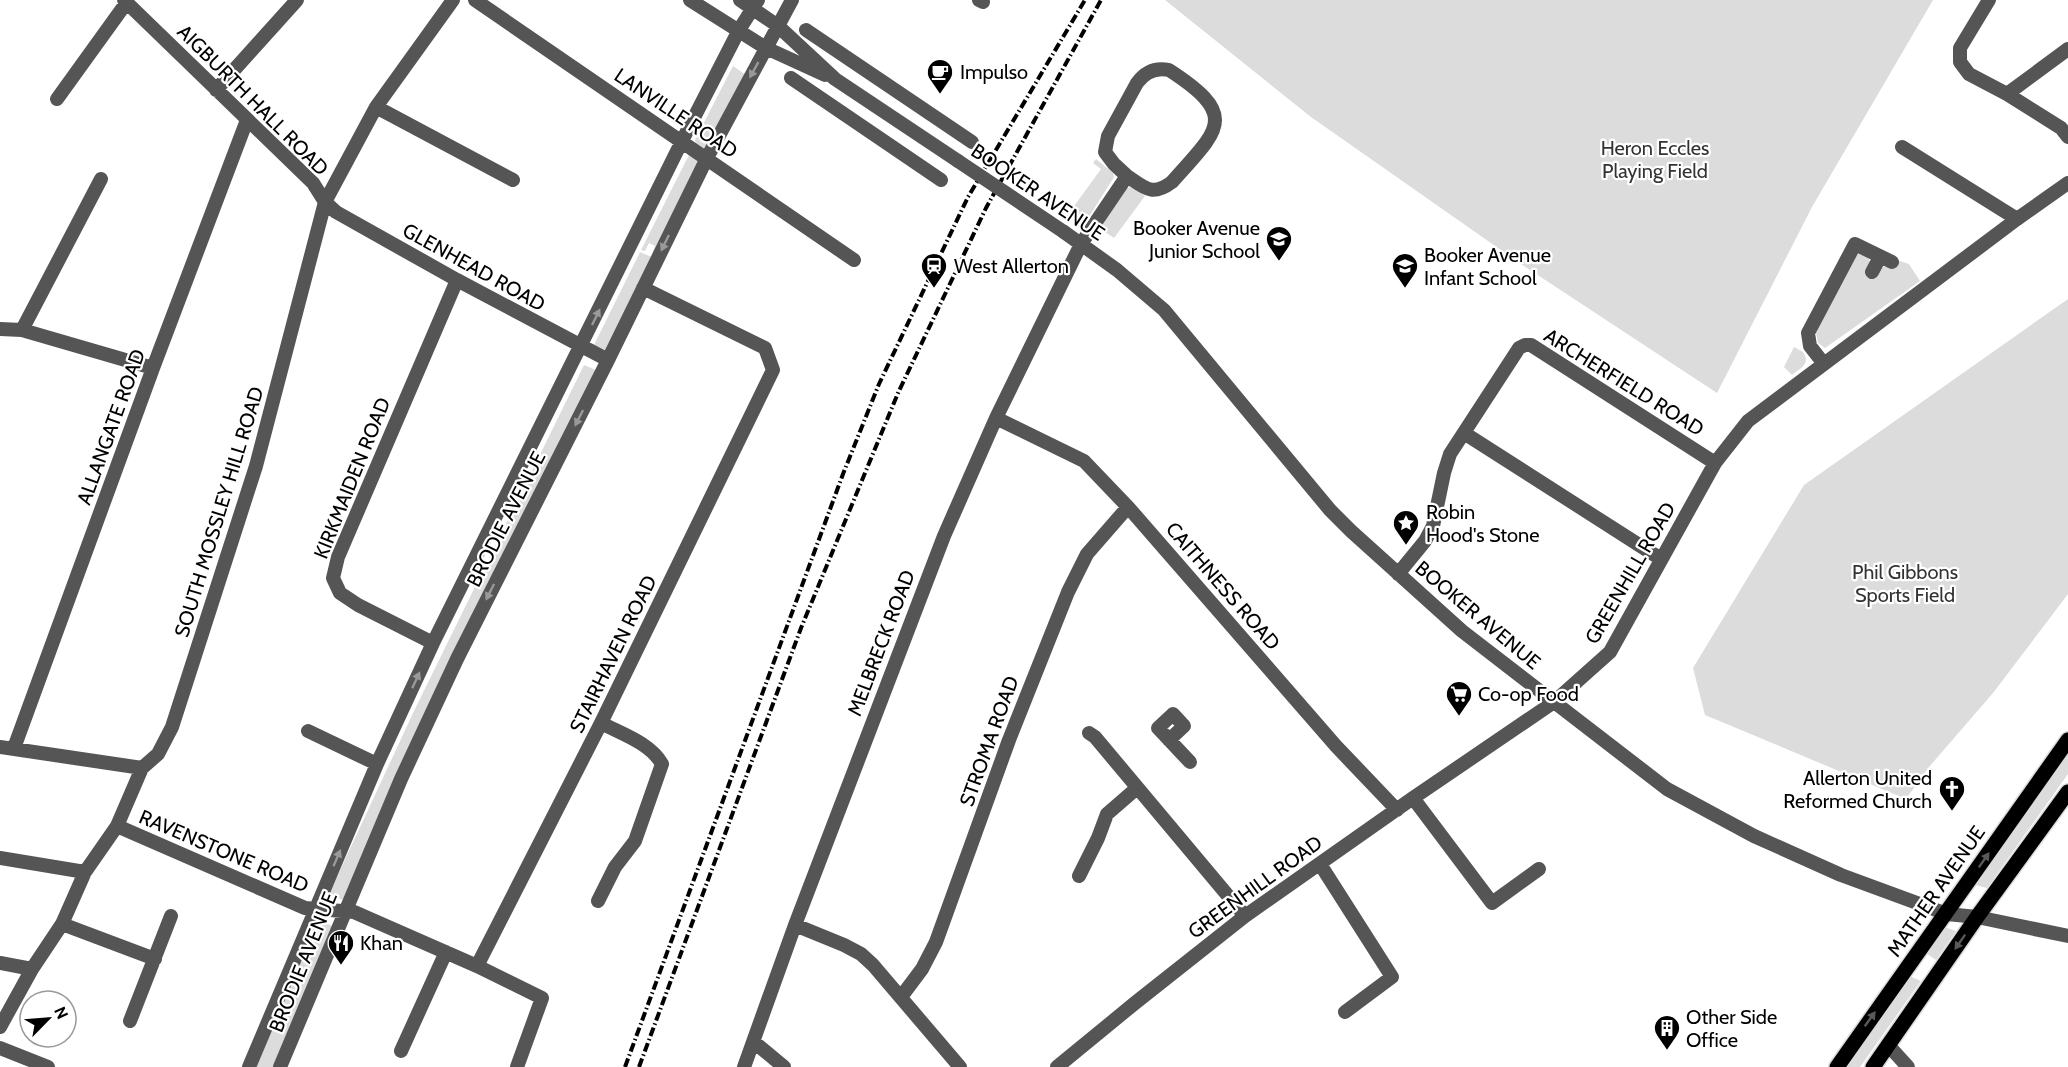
<svg xmlns="http://www.w3.org/2000/svg" width="2068" height="1067" viewBox="0 0 2068 1067" font-family="Cabin,sans-serif">
	<style>
		.green { fill: #dcdcdc }
		.lines { fill: none; stroke-linecap: round; stroke-linejoin: round }
		.major-casing { stroke: #dbdbdb; stroke-width: 18 }
		.minor { stroke: #555; stroke-width: 14 }
		.major { stroke: #000; stroke-width: 15 }
		.rail { stroke: #000; stroke-width: 4; stroke-dasharray: 9 3 1.5 3; stroke-linecap: butt }
		.minor-bridge { stroke: #555; stroke-width: 14 }
		.oneway { fill: #999 }
		.oneway2 { fill: #595959 }
		.labels { text-anchor: middle; stroke-width: 4.5; stroke-linejoin: round; paint-order: stroke }
		.poi-label { font-size: 20px; fill: #000; stroke: #fff; text-anchor: start }
		.street-label { font-size: 20px; fill: #000; stroke: #fff }
		.park-label { font-size: 20px; fill: #333; stroke: #fff }
	</style>
	<rect width="100%" height="100%" fill="#fff"/>
	<path class="green" d="M1165,0H1933L1812,207L1717,393L1518,262L1311,117Z
		M733,66L746,75L707,151L696,145L695,140Z
		M690,153L701,160L652,254L655,246L649,243L645,251L641,250Z
		M1096,159L1113,173L1114,177L1087,220L1072,209L1101,169L1093,163Z
		M1131,187L1145,196L1114,238L1102,230L1101,228L1125,189Z
		M640,252L654,258L608,352L594,345Z
		M1858,253L1868,256L1870,263C1882,269 1886,268 1897,260L1909,264L1920,281L1825,348L1818,343L1816,333L1852,256Z
		M2068,299V594L1993,693L1929,767L1906,799L1705,715L1693,668L1804,485Z
		M1794,347L1803,352C1811,364 1801,368 1792,375L1784,367Z
		M584,365L598,371L395,785L343,900L329,894L414,711Z
		M2068,747V774L1987,888L1971,884Z
		M318,919L332,926L273,1067H255Z
		M1941,926L1956,931L1936,960L1923,951Z
		M1907,975L1921,981L1860,1067H1842Z"/>
	<g class="lines">
		<g class="major-casing">
			<path id="major" d="M1837,1067L2068,740
				M1873,1067L1977,917L2068,792"/>
		</g>
		<path class="minor" d="M124,0L313,183L325,202L336,212L457,280L608,360
			M475,0L854,260
			M690,0L766,48L825,75
			M740,0L778,26L835,79L958,161
			M979,0L983,2
			M1989,0L1960,48V62L1969,74L2007,94L2061,128L2068,137
			M806,30L972,142
			M791,78L941,180
			M216,90L297,0
			M2007,94L2068,49
			M57,99L127,2
			M376,107L513,180
			M1902,147L2017,219
			M1064,232L1117,270L1164,310L1330,510L1351,531L1462,631L1667,789L1754,836L1841,875L1947,914L1977,917L2068,936
			M1872,272L1880,257
			M0,329L22,330L153,368
			M22,330L101,179
			M1824,364L1810,346L1808,333L1855,244L1892,262
			M996,418L1084,461L1128,507L1336,746L1397,810
			M1464,433L1661,559
			M1398,574L1425,541L1433,526L1444,473L1450,454L1519,348L1525,345H1531L1715,463
			M433,643L358,605L340,593L333,578L338,557L457,280
			M308,731L377,764
			M1089,733L1095,737L1245,916
			M1169,740L1184,726L1173,714L1158,728L1190,762
			M0,747L142,768
			M14,748L153,368L247,120
			M1413,798L1492,903L1539,869
			M117,826L305,908L354,912L477,966L601,723L773,370L765,348L643,288
			M0,858L85,872
			M1320,864L1392,977L1345,1012
			M1079,876L1098,838L1107,814L1137,788
			M598,901L615,867L635,841L662,764C650,743 622,734 601,723
			M62,924L155,959
			M795,925L844,945L861,954L873,965L960,1067
			M0,963L32,969
			M477,966L542,998L517,1067
			M901,997L922,969L936,942L1009,740L1068,592L1087,554L1128,507
			M130,1021L171,916
			M0,1027L32,969L62,924L85,872L117,826L142,768L158,754L172,727L256,466L325,202L376,107L453,0
			M754,1042L784,1067
			M1888,1045L1908,1067
			M0,1048L48,1067
			M401,1051L446,952
			M249,1067L377,764L433,643L682,141L739,30L758,0
			M280,1067L401,779L457,659L608,360L707,158L792,0
			M744,1067L795,925L944,536L996,418L1081,244L1127,176L1114,164L1105,152L1108,136L1137,83C1145,72 1155,67 1169,70C1240,116 1219,129 1172,182C1152,197 1145,188 1127,176
			M1057,1067L1135,1003L1245,916L1413,798L1554,702L1610,652L1715,463L1748,421L2017,219L2068,183"/>
		<use href="#major" class="major"/>
		<path class="rail" d="M625,1067L843,474L879,384L968,197L1085,0
			M639,1067L801,628L898,393L986,208L1101,0"/>
		<path class="minor-bridge" d="M958,161L1064,232"/>
	</g>
	<defs><path id="oneway-solid" d="M-6-.8H1V-3.2L6.5 0L1 3.2V.8H-6Z" transform="scale(1.5)"/></defs>
	<g class="oneway">
		<use href="#oneway-solid" transform="translate(754 70) rotate(119)"/>
		<use href="#oneway-solid" transform="translate(665 243) rotate(116)"/>
		<use href="#oneway-solid" transform="translate(596 317) rotate(-64)"/>
		<use href="#oneway-solid" transform="translate(579 418) rotate(117)"/>
		<use href="#oneway-solid" transform="translate(490 592) rotate(117)"/>
		<use href="#oneway-solid" transform="translate(416 680) rotate(-65)"/>
		<use href="#oneway-solid" transform="translate(337 858) rotate(-67)"/>
	</g>
	<g class="oneway2">
		<use href="#oneway-solid" transform="translate(1984 860) rotate(-55)"/>
		<use href="#oneway-solid" transform="translate(1960 942) rotate(125)"/>
		<use href="#oneway-solid" transform="translate(1870 1019) rotate(-54)"/>
	</g>
	<defs>
		<g id="cafe-pin" transform="scale(1.35)"><path d="M0 17L-7.5 6A9.5 9.5 0 1 1 7.5 6Z" fill="#000" stroke="#fff"/><path d="M-5.5-4.5H6V0H3Q3 3.5 0 3.5H-2.5Q-5.5 3.5-5.5 0ZM3-3.2v2h1.7v-2ZM-6 4.5H4V6H-6Z" fill="#fff"/></g>
		<g id="school-pin" transform="scale(1.35)"><path d="M0 17L-7.5 6A9.5 9.5 0 1 1 7.5 6Z" fill="#000" stroke="#fff"/><path d="M0-5L7-2L0 1L-7-2ZM-4 1L0 2.5L4 1V4Q0 6-4 4Z" fill="#fff"/></g>
		<g id="station-pin" transform="scale(1.35)"><path d="M0 17L-7.5 6A9.5 9.5 0 1 1 7.5 6Z" fill="#000" stroke="#fff"/><path d="M-3-6H3Q5-6 5-4V2Q5 4 3 4L4.5 6H3L1.5 4h-3L-3 6H-4.5L-3 4Q-5 4-5 2V-4Q-5-6-3-6ZM-3.5-4v3h7v-3ZM-3.5 1v1.5H-2V1ZM2 1v1.5H3.5V1Z" fill="#fff"/></g>
		<g id="sight-pin" transform="scale(1.35)"><path d="M0 17L-7.5 6A9.5 9.5 0 1 1 7.5 6Z" fill="#000" stroke="#fff"/><path d="M0-6L1.8-2.2L6-1.7L2.9 1.2L3.7 5.4L0 3.3L-3.7 5.4L-2.9 1.2L-6-1.7L-1.8-2.2Z" fill="#fff"/></g>
		<g id="supermarket-pin" transform="scale(1.35)"><path d="M0 17L-7.5 6A9.5 9.5 0 1 1 7.5 6Z" fill="#000" stroke="#fff"/><path d="M-6-5.5h2.5l.6 2H6L4.5 2H-2.5L-4.4-4H-6ZM-1.5 3.2a1.3 1.3 0 1 0 .1 0ZM3 3.2a1.3 1.3 0 1 0 .1 0Z" fill="#fff"/></g>
		<g id="church-pin" transform="scale(1.35)"><path d="M0 17L-7.5 6A9.5 9.5 0 1 1 7.5 6Z" fill="#000" stroke="#fff"/><path d="M-1.2-6h2.4v3.5h3.3v2.4h-3.3V6h-2.4V-.1h-3.3v-2.4h3.3Z" fill="#fff"/></g>
		<g id="restaurant-pin" transform="scale(1.35)"><path d="M0 17L-7.5 6A9.5 9.5 0 1 1 7.5 6Z" fill="#000" stroke="#fff"/><path d="M-5-6h1v4h1v-4h1v4h1v-4h1v5L-1.5 .5V6h-2V.5L-5-1ZM5-6V6H3V1.5H1.5Q1.5-4 5-6Z" fill="#fff"/></g>
		<g id="building-pin" transform="scale(1.35)"><path d="M0 17L-7.5 6A9.5 9.5 0 1 1 7.5 6Z" fill="#000" stroke="#fff"/><path d="M-4-6H4V6H1V3H-1V6H-4ZM-2.5-4.3h1.7v1.8h-1.7ZM.8-4.3h1.7v1.8H.8ZM-2.5-1h1.7V.8h-1.7ZM.8-1h1.7V.8H.8Z" fill="#fff"/></g>
	</defs>
	<g fill-rule="evenodd">
		<use href="#cafe-pin" x="940" y="72"/>
		<use href="#school-pin" x="1279" y="239"/>
		<use href="#station-pin" x="934" y="266"/>
		<use href="#school-pin" x="1405" y="266"/>
		<use href="#sight-pin" x="1406" y="523"/>
		<use href="#supermarket-pin" x="1459" y="694"/>
		<use href="#church-pin" x="1952" y="789"/>
		<use href="#restaurant-pin" x="341" y="943"/>
		<use href="#building-pin" x="1667" y="1028"/>
	</g>
	<g class="labels">
		<g class="poi-label">
			<text x="960" y="79">Impulso</text>
			<text x="1260" y="235" text-anchor="end">Booker Avenue<tspan x="1260" dy="23">Junior School</tspan></text>
			<text x="1424" y="262">Booker Avenue<tspan x="1424" dy="23">Infant School</tspan></text>
			<text x="954" y="273">West Allerton</text>
			<text x="1426" y="519">Robin<tspan x="1426" dy="23">Hood's Stone</tspan></text>
			<text x="1478" y="701">Co-op Food</text>
			<text x="1932" y="785" text-anchor="end">Allerton United<tspan x="1932" dy="23">Reformed Church</tspan></text>
			<text x="360" y="950">Khan</text>
			<text x="1686" y="1024">Other Side<tspan x="1686" dy="23">Office</tspan></text>
		</g>
		<g class="street-label">
			<text transform="translate(253 100) rotate(45)" y="7">AIGBURTH HALL ROAD</text>
			<text transform="translate(676 113) rotate(34)" y="7">LANVILLE ROAD</text>
			<text transform="translate(1038 192) rotate(34)" y="7">BOOKER AVENUE</text>
			<text transform="translate(474 267) rotate(29)" y="7">GLENHEAD ROAD</text>
			<text transform="translate(1624 382) rotate(32)" y="7">ARCHERFIELD ROAD</text>
			<text transform="translate(111 427) rotate(-70)" y="7">ALLANGATE ROAD</text>
			<text transform="translate(352 478) rotate(-68)" y="7">KIRKMAIDEN ROAD</text>
			<text transform="translate(219 512) rotate(-73)" y="7">SOUTH MOSSLEY HILL ROAD</text>
			<text transform="translate(506 519) rotate(-63)" y="7">BRODIE AVENUE</text>
			<text transform="translate(1630 573) rotate(-60)" y="7">GREENHILL ROAD</text>
			<text transform="translate(1223 586) rotate(49)" y="7">CAITHNESS ROAD</text>
			<text transform="translate(1478 615) rotate(40)" y="7">BOOKER AVENUE</text>
			<text transform="translate(881 643) rotate(-69)" y="7">MELBRECK ROAD</text>
			<text transform="translate(613 654) rotate(-64)" y="7">STAIRHAVEN ROAD</text>
			<text transform="translate(989 741) rotate(-70)" y="7">STROMA ROAD</text>
			<text transform="translate(224 851) rotate(23)" y="7">RAVENSTONE ROAD</text>
			<text transform="translate(1255 887) rotate(-36)" y="7">GREENHILL ROAD</text>
			<text transform="translate(1936 891) rotate(-55)" y="7">MATHER AVENUE</text>
			<text transform="translate(303 962) rotate(-68)" y="7">BRODIE AVENUE</text>
		</g>
		<g class="park-label">
			<text x="1655" y="155">Heron Eccles<tspan x="1655" dy="23">Playing Field</tspan></text>
			<text x="1905" y="579">Phil Gibbons<tspan x="1905" dy="23">Sports Field</tspan></text>
		</g>
	</g>
	<g transform="translate(48 1019) rotate(65)"><circle r="28" fill="#ffffff" stroke="#999999" stroke-width="1.5"/>
	<path d="M0-4.5L10 22L0 15L-10 22Z" fill="#000000"/>
	<text y="-9" font-size="16" font-weight="bold" text-anchor="middle" fill="#000000">N</text>
	</g>
</svg>
